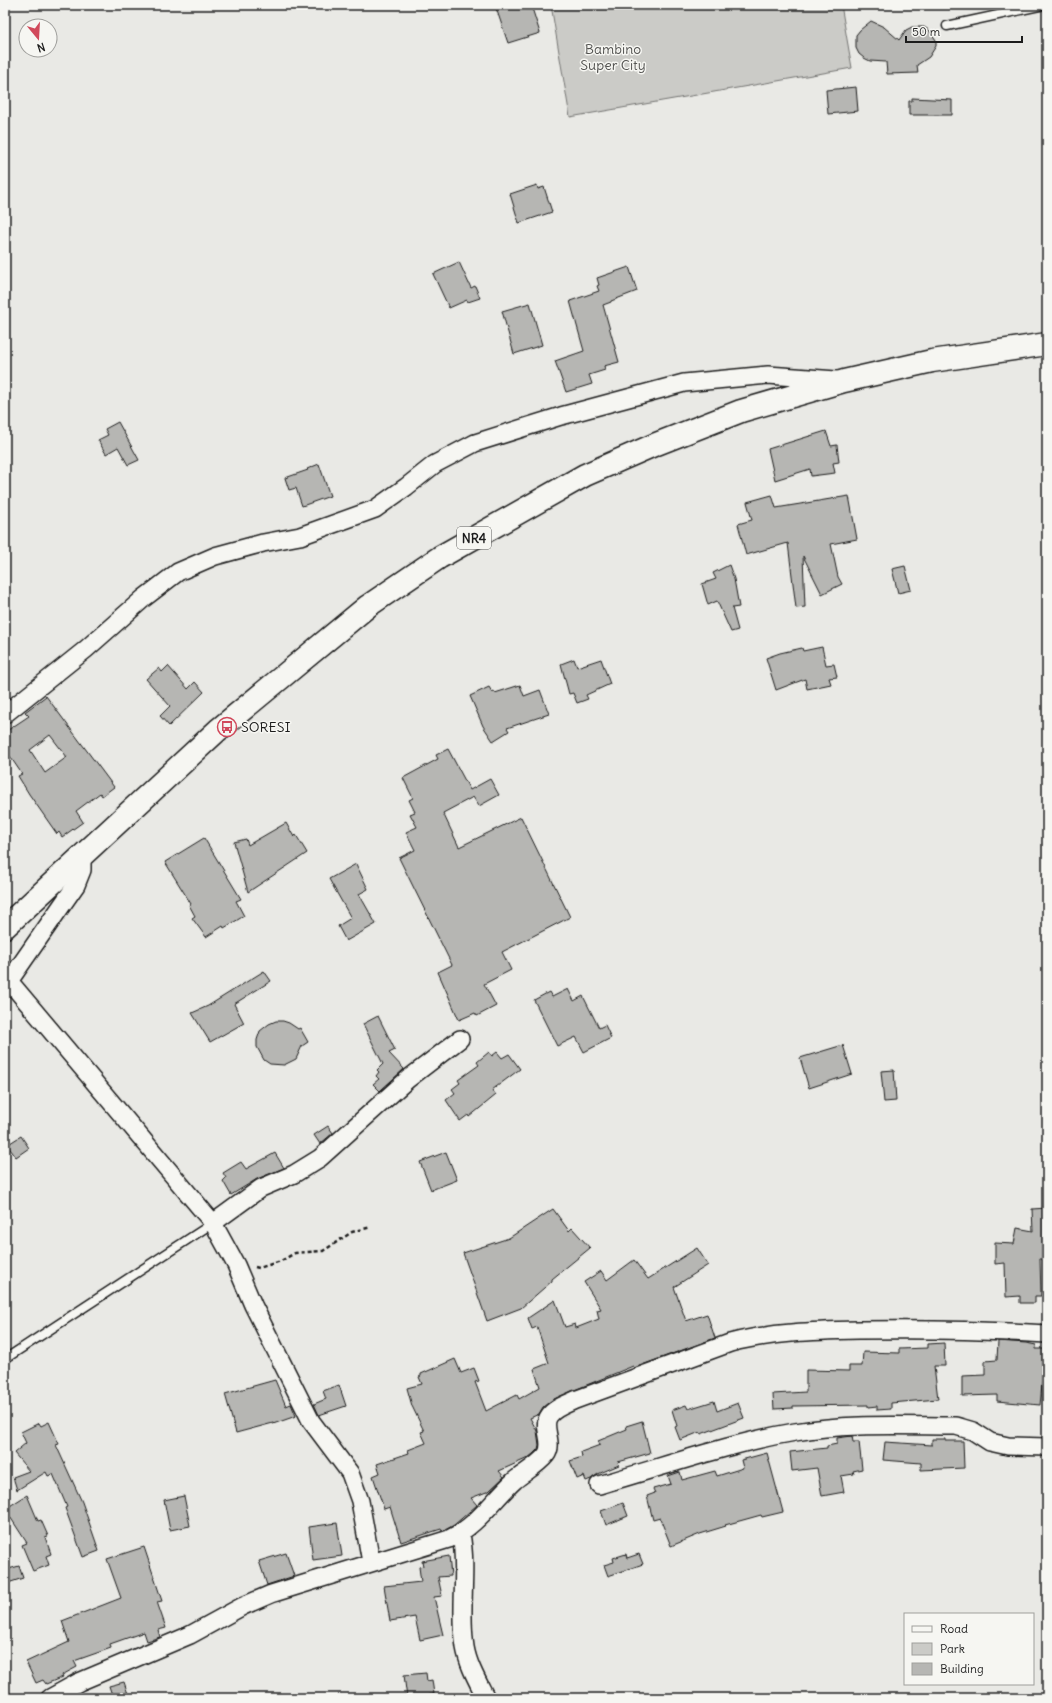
<svg xmlns="http://www.w3.org/2000/svg" width="1052" height="1703" viewBox="0 0 1052 1703" font-family="Delius,sans-serif">
	<style>
		.green { fill: #cbcbc7; stroke: #747472 }
		.building { fill: #b6b6b3; stroke: #1c1c1c; fill-rule: evenodd }
		.lines { fill: none; stroke-linecap: round; stroke-linejoin: round }
		.service-casing { stroke: #1c1c1c; stroke-width: 11 }
		.minor-casing { stroke: #1c1c1c; stroke-width: 20 }
		.trunk-casing { stroke: #1c1c1c; stroke-width: 25 }
		.path { stroke: #1c1c1c; stroke-width: 2.5; stroke-dasharray: 4 3; stroke-linecap: butt }
		.service { stroke: #f6f6f2; stroke-width: 8 }
		.minor { stroke: #f6f6f2; stroke-width: 17 }
		.trunk { stroke: #f6f6f2; stroke-width: 22 }
		.labels { text-anchor: middle; stroke-width: 3; stroke-linejoin: round; paint-order: stroke }
		.shield { fill: #f6f6f2; stroke: #5d5d5c; stroke-width: 1 }
		.shield-label { font-size: 13px; font-weight: bold; fill: #1c1c1c }
		.park-label { font-size: 14px; fill: #51514f; stroke: #f6f6f2 }
		.poi-label { font-size: 14px; fill: #1c1c1c; stroke: #f6f6f2; text-anchor: start }
	</style>
	<rect width="100%" height="100%" fill="#e9e9e5"/>
	<filter id="ink" filterUnits="userSpaceOnUse"><feTurbulence type="fractalNoise" baseFrequency=".025" numOctaves="2"/><feDisplacementMap in="SourceGraphic" scale="8" xChannelSelector="R" yChannelSelector="G"/><feConvolveMatrix kernelMatrix="1 2 1 2 8 2 1 2 1" color-interpolation-filters="sRGB"/></filter>
	<g filter="url(#ink)">
		<path class="green" d="M551,5H841L852,68L570,117Z"/>
		<path class="building" d="M495,5H531L540,33L508,43Z
			M871,21L884,27L899,40L906,30L912,27H924L929,30L936,40V46L929,57L917,65L918,73L887,74L886,62L870,61L864,58L859,54L856,48V35L860,30Z
			M856,87L858,111L828,114L826,90Z
			M912,98L952,100V115H909V101H912Z
			M537,185L538,189L544,187L552,212L519,223L510,194Z
			M459,262L471,288L475,286L480,298L468,302L467,300L449,308L433,274Z
			M629,267L637,291L611,301V302L603,305L619,362L604,366L605,370L589,375L592,384L566,392L555,361L584,351L570,301L599,291L597,286L599,285L597,278Z
			M530,303L542,345L514,354L502,311Z
			M118,422L139,460L128,465L118,447L106,454L98,440L108,435L105,429Z
			M826,431L831,446L837,445L839,462L833,463L835,473L811,476L810,469L775,480L768,449Z
			M319,464L330,496L302,506L296,488L289,490L285,478L308,470L307,469Z
			M772,495L776,508L849,496L857,539L831,544L838,577L842,584L822,594L803,556L805,607L796,608L788,543L746,555L738,524L752,520L747,502Z
			M729,565L734,579L739,607L732,608L738,630L731,632L717,601L708,605L702,584L716,579L713,573Z
			M905,566L911,590L898,593L892,569Z
			M822,647L826,665L834,664L837,677L829,678L831,684L807,689L805,679L776,690L766,658L780,653L802,648L803,651Z
			M574,659L577,667L601,659L610,684L586,695L588,699L577,703L573,693L569,694L561,664Z
			M168,666L188,689L195,682L204,692L169,726L160,716L170,706L146,679L159,668L162,672Z
			M520,685L524,696L540,690L549,714L507,728L509,731L493,741L483,726L470,696L489,687L492,692L494,691L495,693Z
			M46,696L114,787L102,796L100,793L76,811L83,822L62,837L59,832L57,834L29,794L18,776L22,774L5,749V732L29,716L25,712ZM50,735L67,757L45,773L30,750Z
			M448,749L470,790L490,779L499,795L479,806L473,797L443,813L459,847L521,817L570,917L502,952L511,970L484,984L496,1006L477,1016L475,1013L459,1020L438,972L452,965L399,858L415,850L406,832L417,827L410,814L415,812L409,800L413,798L403,778L438,759L436,755Z
			M286,823L294,837L296,835L307,853L248,892L234,842L246,839L248,845Z
			M204,838L241,899L236,901L244,916L224,928L223,926L206,937L192,918L195,916L189,905L191,904L165,862Z
			M356,864L368,889L359,894L376,924L346,941L338,926L351,918L329,879Z
			M264,971L271,981L234,1004L244,1023L210,1042L192,1013L208,1006Z
			M568,989L574,1001L583,996L599,1028L605,1025L611,1038L584,1052L576,1037L557,1046L534,1000L549,992L552,997Z
			M378,1016L395,1050L389,1053L404,1069L380,1091L373,1084L379,1079L376,1076L379,1072L377,1070L383,1064L363,1024Z
			M276,1021H283L289,1023L298,1029L300,1028L308,1042L302,1046L296,1059L284,1065L270,1064L264,1060L257,1047V1040L260,1031L269,1024Z
			M843,1045L852,1074L809,1088L800,1058Z
			M489,1052L492,1056L497,1052L502,1058L509,1054L520,1069L492,1090L496,1095L469,1117L468,1115L460,1121L446,1100L455,1093L452,1089L460,1083L458,1080L479,1065L477,1062Z
			M894,1070L896,1101L884,1102L881,1071Z
			M328,1126L333,1133L320,1144L314,1135Z
			M21,1136L29,1148L16,1157L7,1145Z
			M446,1152L457,1180L431,1190L420,1162Z
			M275,1153L284,1168L257,1179L231,1195L223,1181L226,1178L223,1173L241,1162L246,1169Z
			M1047,1208V1251L1046,1259H1040L1041,1296H1035V1303H1020V1296L1006,1297L1005,1263L995,1264V1243L1014,1244L1017,1228L1033,1231L1032,1209Z
			M553,1209L569,1231L572,1228L590,1248L552,1279V1281L521,1308L487,1321L463,1253L509,1238Z
			M697,1248L708,1265L674,1287L686,1321L707,1314L715,1338L634,1368L633,1366L572,1391L552,1400L543,1407L539,1414L530,1418L537,1431L539,1445L538,1449L533,1454L528,1458L499,1471L504,1477L489,1491L471,1498L477,1505L454,1525L445,1530L442,1531L441,1529L401,1542L390,1507L384,1509L373,1476L380,1473L377,1464L409,1453L408,1450L426,1443L421,1432L424,1431L412,1406L407,1388L422,1384L419,1377L421,1376V1374L455,1359L461,1373L474,1368L479,1381L475,1382L486,1411L517,1395L519,1399L540,1387L534,1369L549,1363L537,1327L532,1329L528,1318L555,1300L565,1327L575,1324L576,1328L599,1319L597,1310L601,1309L584,1282L601,1271L607,1280L634,1260L648,1279Z
			M998,1341L1026,1343L1036,1345V1349H1047V1366H1044L1040,1405L997,1401V1395L962,1396V1376L985,1375V1361L997,1360Z
			M944,1343L945,1366H934L938,1399L891,1403V1409L877,1410V1406L868,1407V1405L793,1406V1408L774,1409L773,1394L806,1392V1370L849,1371V1366H862L863,1352L899,1353V1349L928,1348V1344Z
			M275,1380L286,1406L291,1404L296,1416L273,1424V1423L236,1433L225,1394Z
			M339,1385L346,1406L319,1415L314,1404L326,1399L323,1391Z
			M714,1401L717,1411L738,1403L744,1418L701,1434L700,1432L680,1440L675,1427L677,1426L672,1410L686,1405L688,1409Z
			M642,1421L650,1453L618,1462L619,1465L598,1474L591,1479L586,1481L584,1476L577,1479L570,1461L582,1457L581,1452L600,1445L598,1441L627,1429L626,1426Z
			M49,1422L59,1444L56,1445L82,1502L99,1551L83,1557L65,1508L67,1507L53,1474L48,1476L46,1472L17,1490L13,1477L29,1471L14,1453L26,1443L21,1432L39,1423L41,1426Z
			M852,1436L853,1442H859L862,1469L853,1471L854,1474L841,1476L844,1492L822,1496L817,1468L792,1471L790,1452L827,1448V1446L837,1444V1438Z
			M932,1439H945V1441H963L964,1468L921,1470V1463L883,1460L885,1442L932,1445Z
			M767,1453L783,1512L762,1517L761,1515L725,1525L726,1526L700,1534L671,1546L660,1518L653,1520L647,1496L655,1493L653,1489L671,1484L668,1476L680,1472L682,1480L715,1471L717,1476L743,1468L741,1460Z
			M27,1495L38,1521L41,1520L48,1536L45,1537L51,1554L46,1556L49,1565L33,1571L22,1545L27,1543L5,1509Z
			M184,1496L190,1526L170,1530L164,1500Z
			M623,1503L628,1516L606,1525L601,1511Z
			M337,1523L342,1556L313,1560L309,1527Z
			M144,1547L162,1601L157,1602L166,1628L158,1630L160,1637L147,1641L144,1632L110,1644L111,1648L74,1661L77,1667L62,1675L63,1677L46,1684L43,1680L36,1683L26,1662L69,1642L62,1621L121,1598L107,1559Z
			M286,1553L294,1576L267,1585L259,1561Z
			M626,1554L627,1558L639,1554L643,1564L608,1576L604,1565L614,1562L613,1558Z
			M449,1556L451,1576L438,1577L442,1596L434,1597L443,1635L420,1640L415,1617L390,1621L384,1586L421,1582L419,1567L423,1566L422,1561Z
			M19,1566L23,1578L5,1584V1570Z
			M426,1673L427,1681L432,1680L434,1694L429,1695V1698H407L404,1675Z
			M124,1682L128,1694L113,1698L109,1686Z"/>
		<g class="lines">
			<g class="service-casing">
				<path id="service" d="M947,26L1044,5
					M5,1359L213,1223"/>
			</g>
			<g class="minor-casing">
				<path id="minor" d="M5,714L85,650L144,598L178,572L215,556L263,543L300,536L375,509L406,487L435,464L475,443L561,416L684,383L768,375L836,380
					M9,981L213,1223L236,1265L253,1305L311,1421L350,1473L360,1501L371,1562
					M5,987L76,885L82,870V855
					M213,1223L261,1188L294,1174L320,1158L408,1079L460,1039
					M599,1485C663,1467 730,1443 795,1432C848,1423 903,1426 956,1426L973,1431L990,1442L1008,1446L1047,1447
					M461,1534C468,1571 459,1609 465,1647C468,1665 478,1682 486,1698
					M50,1698L79,1682L190,1635L243,1606L271,1594L449,1539C477,1526 493,1500 515,1480C525,1472 538,1465 546,1455C555,1443 541,1427 549,1416C554,1408 567,1404 575,1400L730,1343C772,1332 816,1331 859,1330C922,1329 985,1330 1047,1334"/>
			</g>
			<g class="trunk-casing">
				<path id="trunk" d="M5,927L218,730L368,606L440,557L585,475L654,445L741,411L844,381L932,361L1047,344"/>
			</g>
			<path class="path" d="M255,1267L259,1268L281,1261L295,1253L323,1251L352,1232L371,1227"/>
			<use href="#service" class="service"/>
			<use href="#minor" class="minor"/>
			<use href="#trunk" class="trunk"/>
		</g>
	</g>
	<defs>
		<g id="bus-ring" transform="scale(1)"><circle r="9.5" fill="#f6f6f2" stroke="#d1495b" stroke-width="1.5"/><path d="M-5-6H5V4H4V6H2V4H-2V6H-4V4H-5ZM-3.5-4V0h7V-4ZM-3.5 1.2v1.5H-2V1.2ZM2 1.2v1.5H3.5V1.2Z" fill="#d1495b"/></g>
	</defs>
	<g fill-rule="evenodd">
		<use href="#bus-ring" x="227" y="727"/>
	</g>
	<g class="labels">
		<rect class="shield" x="457" y="527" width="34" height="22" rx="3"/>
		<g class="shield-label">
			<text x="474" y="543">NR4</text>
		</g>
		<g class="park-label">
			<text x="613" y="54">Bambino<tspan x="613" dy="16">Super City</tspan></text>
		</g>
		<g class="poi-label">
			<text x="241" y="732">SORESI</text>
		</g>
	</g>
	<rect width="1052" height="1703" fill="none" stroke="#f6f6f2" stroke-width="20"/>
	<rect x="10" y="10" width="1032" height="1683" fill="none" stroke="#1c1c1c" stroke-width="1.5" filter="url(#ink)"/>
	<rect x="904" y="1613" width="130" height="72" fill="#f6f6f2" stroke="#9f9f9c"/>
	<rect x="912" y="1626" width="20" height="6" fill="#f6f6f2" stroke="#9f9f9c"/>
	<text x="940" y="1633" font-size="12" fill="#1c1c1c">Road</text>
	<rect x="912" y="1643" width="20" height="12" fill="#cbcbc7" stroke="#9f9f9c"/>
	<text x="940" y="1653" font-size="12" fill="#1c1c1c">Park</text>
	<rect x="912" y="1663" width="20" height="12" fill="#b6b6b3" stroke="#9f9f9c"/>
	<text x="940" y="1673" font-size="12" fill="#1c1c1c">Building</text>
	<g transform="translate(38 38) rotate(162)"><circle r="19" fill="#f6f6f2" stroke="#9f9f9c"/>
	<path d="M0-3L7 15L0 10L-7 15Z" fill="#d1495b"/>
	<text y="-6" font-size="11" font-weight="bold" text-anchor="middle" fill="#1c1c1c">N</text>
	</g>
	<path d="M906 36v6h116v-6" fill="none" stroke="#1c1c1c" stroke-width="2"/>
	<text x="912" y="36" font-size="12" fill="#1c1c1c" stroke="#f6f6f2" stroke-width="3" paint-order="stroke">50 m</text>
</svg>
